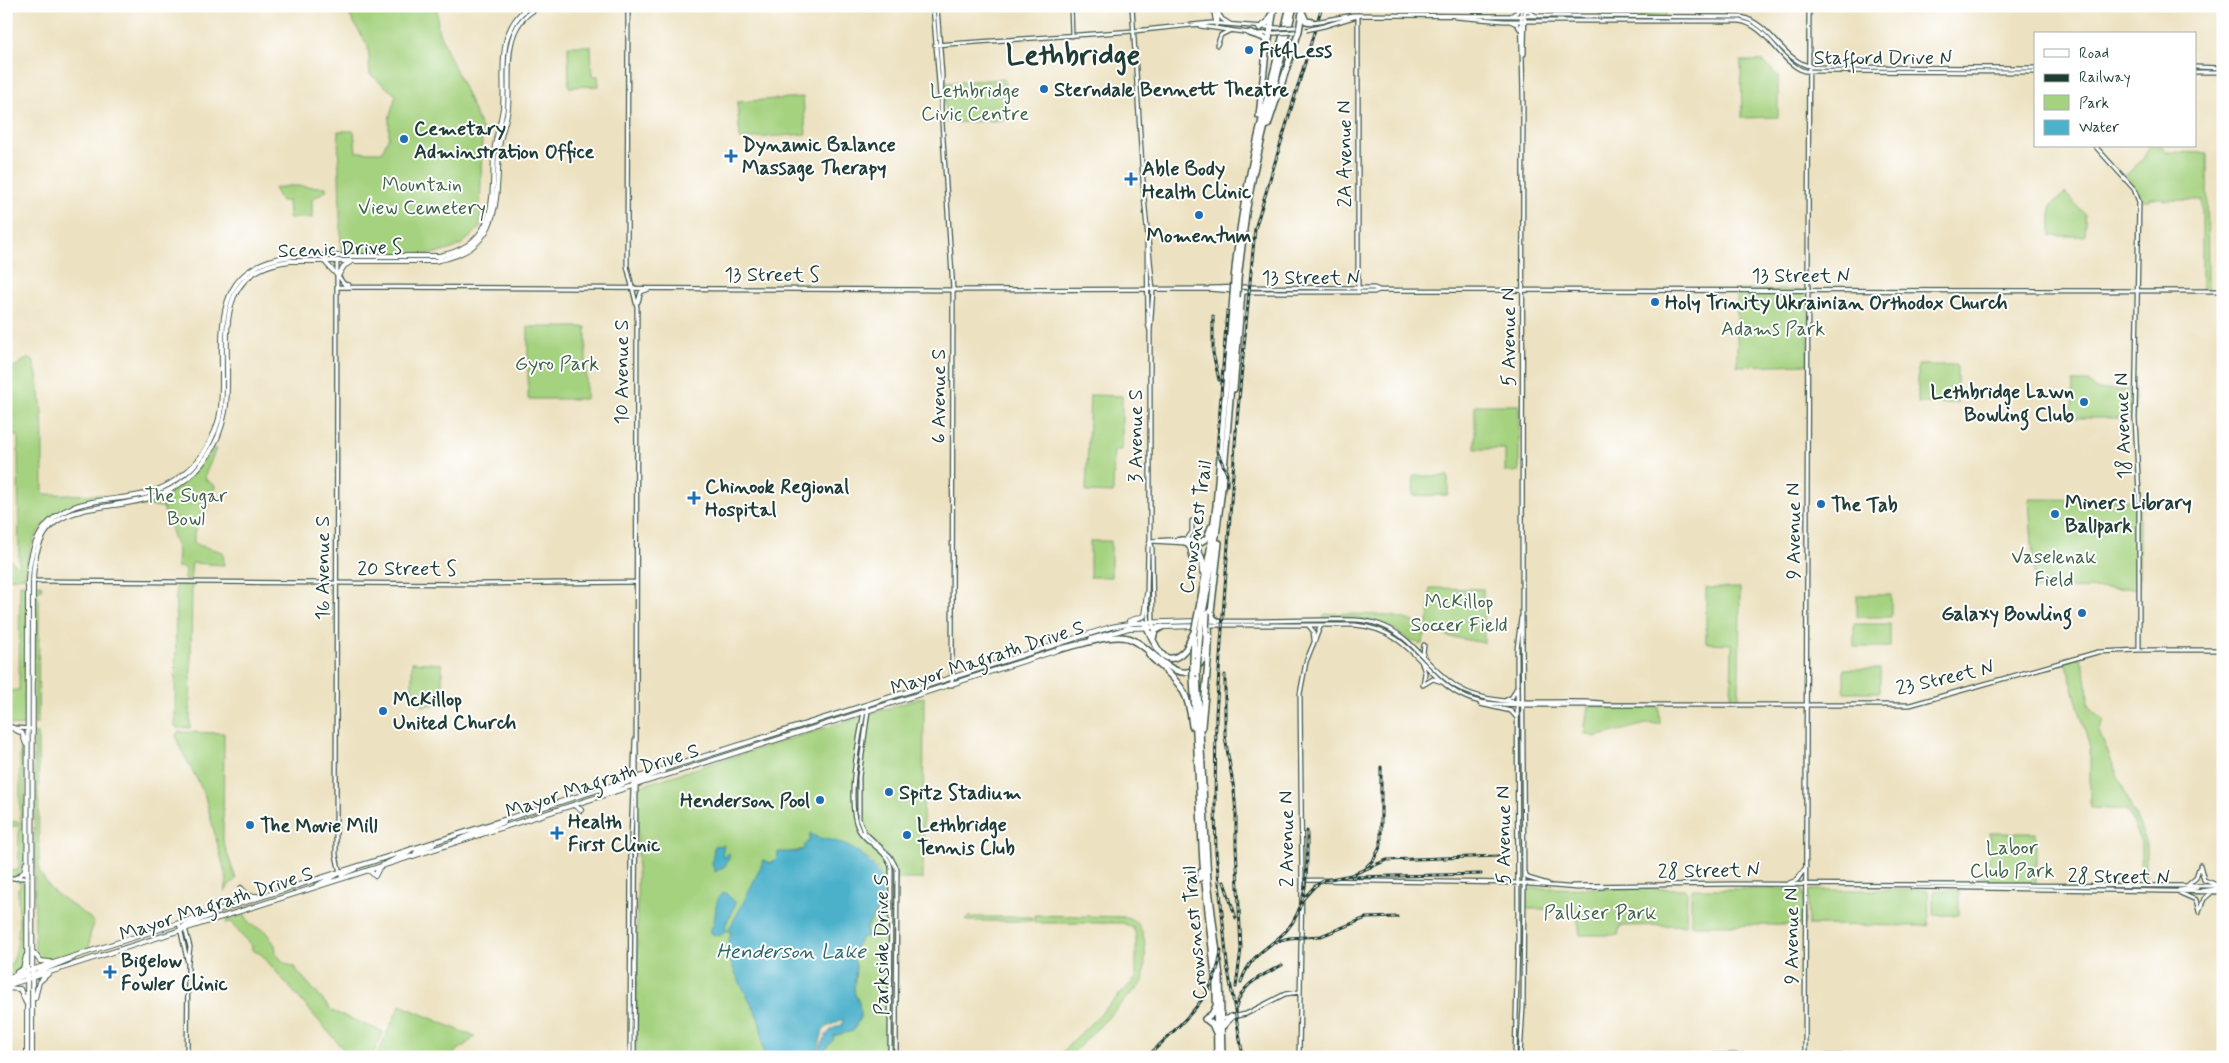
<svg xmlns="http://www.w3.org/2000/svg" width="2229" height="1063" viewBox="0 0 2229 1063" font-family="Mynerve,sans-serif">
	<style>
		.green { fill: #a5d27f; stroke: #62885a }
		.water { fill: #4cb1cb; stroke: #367780 }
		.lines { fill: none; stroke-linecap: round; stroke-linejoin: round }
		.secondary-casing { stroke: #3e5649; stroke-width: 5.5 }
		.primary-casing { stroke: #3e5649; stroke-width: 6 }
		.highway-casing { stroke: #3e5649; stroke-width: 8 }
		.secondary { stroke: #fff; stroke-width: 3 }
		.primary { stroke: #fff; stroke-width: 4 }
		.highway { stroke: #fff; stroke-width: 5 }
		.rail-casing { stroke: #1f3d34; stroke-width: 3 }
		.rail { stroke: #fff; stroke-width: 1; stroke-dasharray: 4; stroke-linecap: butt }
		.secondary-bridge-casing { stroke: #3e5649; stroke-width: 5.5; stroke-linecap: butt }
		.highway-bridge-casing { stroke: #3e5649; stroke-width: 8; stroke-linecap: butt }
		.secondary-bridge { stroke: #fff; stroke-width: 3 }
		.highway-bridge { stroke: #fff; stroke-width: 5 }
		.poi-dot { fill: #1f6fb2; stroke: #fff; stroke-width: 2 }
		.labels { text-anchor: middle; stroke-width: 4; stroke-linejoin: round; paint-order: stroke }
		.poi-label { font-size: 20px; font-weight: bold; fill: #1f3d34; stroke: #fff; text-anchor: start }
		.street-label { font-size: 20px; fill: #1f3d34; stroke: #fff }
		.park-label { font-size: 20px; fill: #406247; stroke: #fff }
		.water-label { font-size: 21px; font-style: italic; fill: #2f6669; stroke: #fff }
		.town-label { font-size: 30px; font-weight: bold; fill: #1f3d34; stroke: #fff }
	</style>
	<rect width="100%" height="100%" fill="#fff"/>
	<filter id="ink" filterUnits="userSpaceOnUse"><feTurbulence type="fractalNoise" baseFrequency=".02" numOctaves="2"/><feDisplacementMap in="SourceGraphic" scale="10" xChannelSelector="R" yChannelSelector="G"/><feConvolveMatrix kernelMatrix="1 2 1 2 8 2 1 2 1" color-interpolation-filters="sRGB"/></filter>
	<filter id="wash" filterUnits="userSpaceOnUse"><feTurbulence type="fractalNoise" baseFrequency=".0096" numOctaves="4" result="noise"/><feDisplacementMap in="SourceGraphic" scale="20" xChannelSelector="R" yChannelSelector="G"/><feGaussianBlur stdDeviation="1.12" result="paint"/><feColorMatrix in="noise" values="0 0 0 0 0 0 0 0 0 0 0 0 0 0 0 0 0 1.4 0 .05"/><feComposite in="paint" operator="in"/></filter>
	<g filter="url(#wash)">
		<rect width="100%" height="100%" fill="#ece1c0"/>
		<path class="green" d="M386,6H437L438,30L482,129L480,227C471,237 462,246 449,250C425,259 368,253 341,252L338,131H354L356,152H382L389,136V119L396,95L370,74L368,46L345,8H385Z
			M1599,6H1669L1665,17H1599Z
			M568,46H591L592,76H598L599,86L569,87Z
			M1741,61H1763L1778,76V117L1742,118Z
			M1004,79L1007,120L947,123L943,83Z
			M803,97L806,134L740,139L737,102Z
			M2150,146H2162L2166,152L2207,153L2208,291H2202V200H2163V198H2149V200H2142L2136,188L2125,176L2143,159Z
			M289,186L326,187V191L312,199V218H289L288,201H281L274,188Z
			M2065,193L2085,214V236H2051V206Z
			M1737,290H1809L1808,364L1737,366Z
			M528,327H586V399H528Z
			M28,358L33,360C46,403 42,449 43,494L104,495L102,499C54,507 29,525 25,577L6,579V557L19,567L18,436L6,435V372Z
			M1918,365H1957V403H1918Z
			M2073,382H2089L2096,390H2135V418H2072Z
			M1090,395L1122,396V450H1114L1113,493L1086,492Z
			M1475,405H1519V472H1505V449H1475Z
			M214,449H216L205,475L206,480L215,486V495L194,533V542L198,545L223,552L224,565L192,563L190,580H185V568L177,567L178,551L163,507L127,505L159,496L179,486Z
			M1414,476H1448V495L1413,496Z
			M2029,499L2139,500V588L2035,589Z
			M1090,541H1111V577H1090Z
			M20,584H25L27,587L25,721V725L17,726L6,723V691L19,690Z
			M38,584H41L42,589L36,592L39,601L38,724H34L35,586Z
			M176,584H192L190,728H177L175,726Z
			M1430,588L1483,589L1484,643L1446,636L1447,633L1426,629L1425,627L1429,619Z
			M1706,588H1740L1739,699H1731L1732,644L1706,643Z
			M1857,595H1891V617H1857Z
			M1325,614C1347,614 1409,612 1423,628L1425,635L1421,645L1419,644L1412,640L1410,641L1396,630L1375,621L1357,618H1324L1323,616Z
			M1854,624H1890V647H1854Z
			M2080,657C2082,665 2086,675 2087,684C2090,706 2082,705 2104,720L2099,732L2146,841V876H2141V843L2127,810L2090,808V747L2065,661Z
			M412,662L442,664V704L422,706V699L412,698Z
			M1844,669H1880V692H1844Z
			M924,697L923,879H901L891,882L890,1057H824V1051L833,1036L854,1029L860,1017L859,1003L854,991L856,965L851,954L861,938L865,936C867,923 878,915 881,902C892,855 842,845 810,835V839L805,845L804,849L779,855L771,863L764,860L763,862L730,936L731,962L759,1020L762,1033L764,1057H636L638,789L640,786Z
			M1588,706L1659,707L1660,724H1646L1595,737L1584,733Z
			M6,728L20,733L25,743V815L21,819H20V737L16,731H6Z
			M178,732L224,733L223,841L236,879L229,885L225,892L227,880L204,793L178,743L176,735Z
			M34,734H38L39,871L51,890L90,918L94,924L90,935L89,949L49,961L40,960L35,952Z
			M6,821L22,822L25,827L24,870L15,876H6V871L19,870V826H6Z
			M1990,833H2036V883L1981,882L1975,878L1989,875Z
			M17,878H28L26,957L21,970L6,977V967L11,965C22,943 18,912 18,888L20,887V882H17Z
			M1533,888L1685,889L1687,892L1686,925L1620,926L1618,935H1580L1576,909H1526C1526,901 1524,890 1533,888Z
			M1693,889H1801L1804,895V925H1691V892Z
			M1811,890H1927L1928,892L1929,924L1928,926L1808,925V893Z
			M1935,890H1959V915H1933V893Z
			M244,913L250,924L265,931L275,945L276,953L283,962L294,967L332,1011L383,1032L372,1057H350L261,954L252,950V946L240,934L232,922L226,923L227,918Z
			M1034,915L1126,917C1152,924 1145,962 1143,982L1069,1057H1057L1136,978V935L1133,928L1123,923H1034Z
			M967,917H1031L1032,919L1031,921H967L965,919Z
			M400,1005L475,1037L452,1055L454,1057H376Z"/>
		<path class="water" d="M810,833C819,840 824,838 835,841C864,852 867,858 884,883L882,885V902L866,929L868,936L861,938L851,954L856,965L854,991L859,1003L860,1017L853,1031L833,1036L834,1039L824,1051V1057H819C819,1043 828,1027 842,1025L843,1019L827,1027L823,1031L816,1057H764C762,1044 763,1031 758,1018C750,996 717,955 732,933L729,932V929L743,903L764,860L771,863L778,856V852H797L804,849V845L810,840Z
			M724,845L722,856L725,857L728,852L730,856L725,866L715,872L712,864L714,846Z
			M725,892L736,903L725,926L727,931L719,936L712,934L710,930C719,920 711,899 725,892Z"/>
	</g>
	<g filter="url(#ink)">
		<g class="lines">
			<g class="secondary-casing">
				<path id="secondary" d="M628,6L627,266L637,307L636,779
					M933,6L940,97
					M937,6L942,75L941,107L953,290L952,685
					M1071,6L1072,36
					M1132,6L1144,197L1153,290L1150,332V541L1152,547L1153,627
					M1213,6L1216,25
					M1526,7L1528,11L1536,16
					M1217,11L1222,19L1230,24
					M1358,15V290
					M1512,15L1517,12L1519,6
					M1455,17L1504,21H1739C1768,25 1778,61 1804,71L2035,72
					M1326,20L1353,15L1741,17C1772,24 1782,61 1812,67L2035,68
					M1510,21L1517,24L1520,29
					M1216,23L1218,21L1217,6
					M1200,26L1250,33
					M1324,26L1357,16
					M1257,34L1277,33
					M935,45L1134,31L1211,23L1278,28
					M1217,45L1221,35L1229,31
					M1524,54L1525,6
					M2195,67L2223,68
					M2195,72H2223
					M2095,146L2134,189L2139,202L2135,418L2139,494V650
					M1147,242L1148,324L1150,331
					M337,260L336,855L340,873
					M339,277L344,284L349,285
					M337,287L953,290L1207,289L1234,291
					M1210,288L1242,287L1374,288L1379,290L2223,291
					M1242,292H1374L1379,290
					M638,302L641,292L649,289
					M1150,541L1187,539L1192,532V521
					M1151,541L1186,543L1190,549L1192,559
					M32,581L482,584L636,582
					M1147,595L1148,547L1150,541
					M1147,601L1149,627
					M1208,621C1245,622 1283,620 1321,620C1340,620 1360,618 1378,624C1413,635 1427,669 1457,687C1497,711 1556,698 1602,703
					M1210,625H1355C1413,630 1421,676 1465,697C1482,705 1503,704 1522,705H1910L2098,652L2139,650H2223
					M1309,626L1313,631L1314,640
					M1423,654L1424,645
					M1422,663L1425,673L1423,685
					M1423,685L1433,679L1442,682
					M1506,700L1512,697L1516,689
					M1480,704L1511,711L1517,718
					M866,705L868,711L859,777V819L864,832L890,856L897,869L896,1057
					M864,711C859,739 845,805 859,830C868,845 888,850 891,868L890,1057
					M6,725L15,728L33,729
					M2200,865L2204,880L2217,885
					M1525,873L1528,878L1548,884
					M6,878H28
					M1302,880L1518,883L1578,888L1603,887
					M1789,883L1797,880L1806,867
					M2188,885L2196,878L2199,868
					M1572,886L1732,884L2223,886
					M1912,887L2223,892
					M2179,890L2197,888
					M2201,891L2223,888
					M2180,893L2196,900L2199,912
					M2199,911L2204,899L2212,892
					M179,923L188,964L187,1057
					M185,928L190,947L188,963
					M1222,1019L1246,1014L1285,994L1300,992
					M630,1057L631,837L635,740
					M634,1057L636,785
					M1299,1057L1302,884L1300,694L1306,662L1321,625
					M1515,1057L1518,939L1517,649L1521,618
					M1520,1057L1523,1007L1524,884L1522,615L1523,98L1521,6
					M1805,1057L1809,6"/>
			</g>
			<g class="primary-casing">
				<path id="primary" d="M324,261L338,276L344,266L352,261
					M1129,621L1144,616L1147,594
					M1091,639L1129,628L1198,626
					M10,727L22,733L26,744
					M632,786L636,781L663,771
					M602,793L633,780
					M574,805L581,810
					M480,835L483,830L504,822
					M455,841L480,831L482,828
					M413,857L417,851L433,845
					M383,865L408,853L411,849
					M369,870L375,876L379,868
					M16,878L24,872L26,863
					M341,879L343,874L355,869
					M316,886L338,874
					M241,888L248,896H257
					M181,930L184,926L212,915
					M34,953L40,961L50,962
					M17,972L23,969L26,956
					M31,975L73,958
					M6,978L1111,627L1134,623L1198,621
					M6,982L28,974
					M6,986L1061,649
					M6,988L20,989L26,1003
					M35,998L39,982L49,973
					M27,1057L28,581C30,538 47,510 92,502C110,499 128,498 145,494C168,488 190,473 203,454C212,440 219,425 221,408C227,345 201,265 294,256H439C498,245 492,200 494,154C495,138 501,124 503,108C506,72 494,31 530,6
					M32,1057L33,581C35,499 88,514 145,499C170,493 192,478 207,457C216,444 222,428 225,412C235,355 202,271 290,261H435C502,250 496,202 499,148C500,134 507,121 508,107C511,71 499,23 542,6"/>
			</g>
			<g class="highway-casing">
				<path id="highway" d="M1303,14L1306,21L1313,22
					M1260,28L1268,22L1271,15
					M1249,33L1264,38L1267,43L1259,116
					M1268,46L1274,8
					M1268,125L1299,31L1303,6
					M1238,279L1246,213L1253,175L1294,6
					M1234,280C1242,186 1268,97 1290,6
					M1234,389L1242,292
					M1181,540L1201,542L1207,538L1211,527
					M1187,544C1200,549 1204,558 1203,572
					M1198,613L1210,550L1216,506L1233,296
					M1203,613C1224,509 1230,403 1237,297
					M1217,621L1213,618L1211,612L1219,543
					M1144,622C1153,635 1161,676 1185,650C1189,645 1190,638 1194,632
					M1153,639L1155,631L1162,627
					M1060,649C1079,646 1110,633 1128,638C1148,643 1172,682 1193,670C1206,663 1206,646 1206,633
					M1149,655C1177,682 1188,685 1192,726
					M1198,657L1200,632
					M1193,661L1194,635
					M1197,673L1208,881L1220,977L1222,1057
					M1193,677L1203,864L1216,986L1217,1057
					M1202,727C1203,709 1213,630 1208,621
					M1193,881L1200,878L1201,872
					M1205,1019L1212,1014L1216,1006
					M1208,1021L1212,1024L1216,1033
					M1223,1026L1231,1017"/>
			</g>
			<use href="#secondary" class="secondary"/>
			<use href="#primary" class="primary"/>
			<use href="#highway" class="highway"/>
			<g class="rail-casing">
				<path id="rail" d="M1227,311L1217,451L1227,474V485
					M1213,316V353L1219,380
					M1225,675V737L1234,790L1236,815V846L1241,949L1236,987
					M1367,866L1374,859L1381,845V767
					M1352,877L1481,874
					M1224,882L1236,918
					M1303,899L1315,886L1325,880L1351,875L1387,860L1499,856
					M1275,942L1289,938L1321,936L1366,918L1397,917
					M1241,982C1251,953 1267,950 1286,931C1310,904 1307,864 1307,831
					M1236,1008C1241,983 1262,976 1282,965
					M1147,1057C1178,1026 1217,997 1221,950
					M1243,1057L1227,964L1216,852L1215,809L1216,714L1236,431L1255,229L1322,6
					M1614,1057L1632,1054H1738L1884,1055"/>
			</g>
			<use href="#rail" class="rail"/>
			<g class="secondary-bridge-casing">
				<path id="secondary-bridge" d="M1313,22L1326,20
					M1278,28L1295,27
					M1306,30L1324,26
					M1277,33L1294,32"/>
			</g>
			<g class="highway-bridge-casing">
				<path id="highway-bridge" d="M1233,296L1234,280
					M1237,297L1238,279
					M1194,632L1198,613
					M1200,632L1203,613
					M1206,633L1207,613
					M1197,673L1198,657
					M1193,677V661"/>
			</g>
			<use href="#secondary-bridge" class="secondary-bridge"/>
			<use href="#highway-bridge" class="highway-bridge"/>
		</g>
	</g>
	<g class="poi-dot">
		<circle cx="1249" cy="50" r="5"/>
		<circle cx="1044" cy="89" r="5"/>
		<circle cx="404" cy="139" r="5"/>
		<path d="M728.5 148.5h5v5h5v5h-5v5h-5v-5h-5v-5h5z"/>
		<path d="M1128.5 171.5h5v5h5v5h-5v5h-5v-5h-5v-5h5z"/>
		<circle cx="1199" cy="215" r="5"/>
		<circle cx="1655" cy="302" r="5"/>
		<circle cx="2084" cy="402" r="5"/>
		<path d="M691.5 490.5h5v5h5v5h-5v5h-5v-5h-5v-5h5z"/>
		<circle cx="1821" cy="504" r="5"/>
		<circle cx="2055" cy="514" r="5"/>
		<circle cx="2082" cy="613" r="5"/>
		<circle cx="383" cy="711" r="5"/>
		<circle cx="889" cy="792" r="5"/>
		<circle cx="820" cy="800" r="5"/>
		<circle cx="250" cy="825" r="5"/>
		<path d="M554.5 825.5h5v5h5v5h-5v5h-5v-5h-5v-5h5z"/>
		<circle cx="907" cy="835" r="5"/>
		<path d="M107.5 964.5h5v5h5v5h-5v5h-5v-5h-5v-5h5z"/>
	</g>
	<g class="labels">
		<g class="poi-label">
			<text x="1259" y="57">Fit4Less</text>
			<text x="1054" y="96">Sterndale Bennett Theatre</text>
			<text x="414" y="135">Cemetary<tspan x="414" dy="23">Adminstration Office</tspan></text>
			<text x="742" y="151">Dynamic Balance<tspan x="742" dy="23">Massage Therapy</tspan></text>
			<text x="1142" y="175">Able Body<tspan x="1142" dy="23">Health Clinic</tspan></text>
			<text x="1199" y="242" text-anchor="middle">Momentum</text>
			<text x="1665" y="309">Holy Trinity Ukrainian Orthodox Church</text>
			<text x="2074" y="398" text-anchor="end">Lethbridge Lawn<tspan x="2074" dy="23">Bowling Club</tspan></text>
			<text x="705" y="493">Chinook Regional<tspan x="705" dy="23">Hospital</tspan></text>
			<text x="2065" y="509">Miners Library<tspan x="2065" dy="23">Ballpark</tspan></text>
			<text x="1831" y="511">The Tab</text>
			<text x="2072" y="620" text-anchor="end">Galaxy Bowling</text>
			<text x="393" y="706">McKillop<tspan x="393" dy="23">United Church</tspan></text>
			<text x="899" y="799">Spitz Stadium</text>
			<text x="810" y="807" text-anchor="end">Henderson Pool</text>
			<text x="568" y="828">Health<tspan x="568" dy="23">First Clinic</tspan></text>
			<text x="917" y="831">Lethbridge<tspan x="917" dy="23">Tennis Club</tspan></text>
			<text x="260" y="832">The Movie Mill</text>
			<text x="121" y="967">Bigelow<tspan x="121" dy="23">Fowler Clinic</tspan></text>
		</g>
		<g class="street-label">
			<text x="1883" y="64">Stafford Drive N</text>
			<text transform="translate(1344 154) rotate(-90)" y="7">2A Avenue N</text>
			<text transform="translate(340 248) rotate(-2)" y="7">Scenic Drive S</text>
			<text x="772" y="281">13 Street S</text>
			<text x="1801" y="282">13 Street N</text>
			<text x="1311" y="284">13 Street N</text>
			<text transform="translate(1508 337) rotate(-90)" y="7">5 Avenue N</text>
			<text transform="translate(621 372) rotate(-90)" y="7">10 Avenue S</text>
			<text transform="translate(938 396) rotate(-90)" y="7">6 Avenue S</text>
			<text transform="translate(2122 426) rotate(-92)" y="7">18 Avenue N</text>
			<text transform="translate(1135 436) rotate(-90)" y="7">3 Avenue S</text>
			<text transform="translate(1195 527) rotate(-82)" y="7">Crowsnest Trail</text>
			<text transform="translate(1793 531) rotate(-90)" y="7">9 Avenue N</text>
			<text transform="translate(322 568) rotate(-90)" y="7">16 Avenue S</text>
			<text x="407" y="575">20 Street S</text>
			<text transform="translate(987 657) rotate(-18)" y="7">Mayor Magrath Drive S</text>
			<text transform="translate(1945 677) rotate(-13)" y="7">23 Street N</text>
			<text transform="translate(602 780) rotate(-18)" y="7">Mayor Magrath Drive S</text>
			<text transform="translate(1503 835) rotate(-90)" y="7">5 Avenue N</text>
			<text transform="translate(1286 839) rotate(-90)" y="7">2 Avenue N</text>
			<text transform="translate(1709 870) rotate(-1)" y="7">28 Street N</text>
			<text transform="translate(2119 876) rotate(1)" y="7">28 Street N</text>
			<text transform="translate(216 903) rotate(-18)" y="7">Mayor Magrath Drive S</text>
			<text transform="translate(1194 933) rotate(-95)" y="7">Crowsnest Trail</text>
			<text transform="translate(1791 936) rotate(-90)" y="7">9 Avenue N</text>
			<text transform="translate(881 945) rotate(-90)" y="7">Parkside Drive S</text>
		</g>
		<g class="park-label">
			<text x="975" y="97">Lethbridge<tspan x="975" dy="23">Civic Centre</tspan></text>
			<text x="422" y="191">Mountain<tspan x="422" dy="23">View Cemetery</tspan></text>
			<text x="1773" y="335">Adams Park</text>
			<text x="557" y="370">Gyro Park</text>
			<text x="186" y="502">The Sugar<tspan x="186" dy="23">Bowl</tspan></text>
			<text x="2054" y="563">Vaselenak<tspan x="2054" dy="23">Field</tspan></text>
			<text x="1459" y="608">McKillop<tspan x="1459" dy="23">Soccer Field</tspan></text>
			<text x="2012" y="854">Labor<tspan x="2012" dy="23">Club Park</tspan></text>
			<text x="1600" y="919">Palliser Park</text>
		</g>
		<g class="water-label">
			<text x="791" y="958">Henderson Lake</text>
		</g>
		<g class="town-label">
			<text x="1073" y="64">Lethbridge</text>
		</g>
	</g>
	<rect width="2229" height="1063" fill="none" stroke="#fff" stroke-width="25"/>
	<rect x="2034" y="32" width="162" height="115" fill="#ffffff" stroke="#a5b1ae"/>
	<rect x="2044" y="49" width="25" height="8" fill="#ffffff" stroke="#a5b1ae"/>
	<text x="2079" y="58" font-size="15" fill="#1f3d34">Road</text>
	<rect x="2044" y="74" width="25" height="8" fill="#1f3d34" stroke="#a5b1ae"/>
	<text x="2079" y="82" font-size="15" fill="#1f3d34">Railway</text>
	<rect x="2044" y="95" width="25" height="15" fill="#a5d27f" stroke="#a5b1ae"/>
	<text x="2079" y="108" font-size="15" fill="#1f3d34">Park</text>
	<rect x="2044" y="120" width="25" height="15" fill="#4cb1cb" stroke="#a5b1ae"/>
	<text x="2079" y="132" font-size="15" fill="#1f3d34">Water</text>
</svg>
